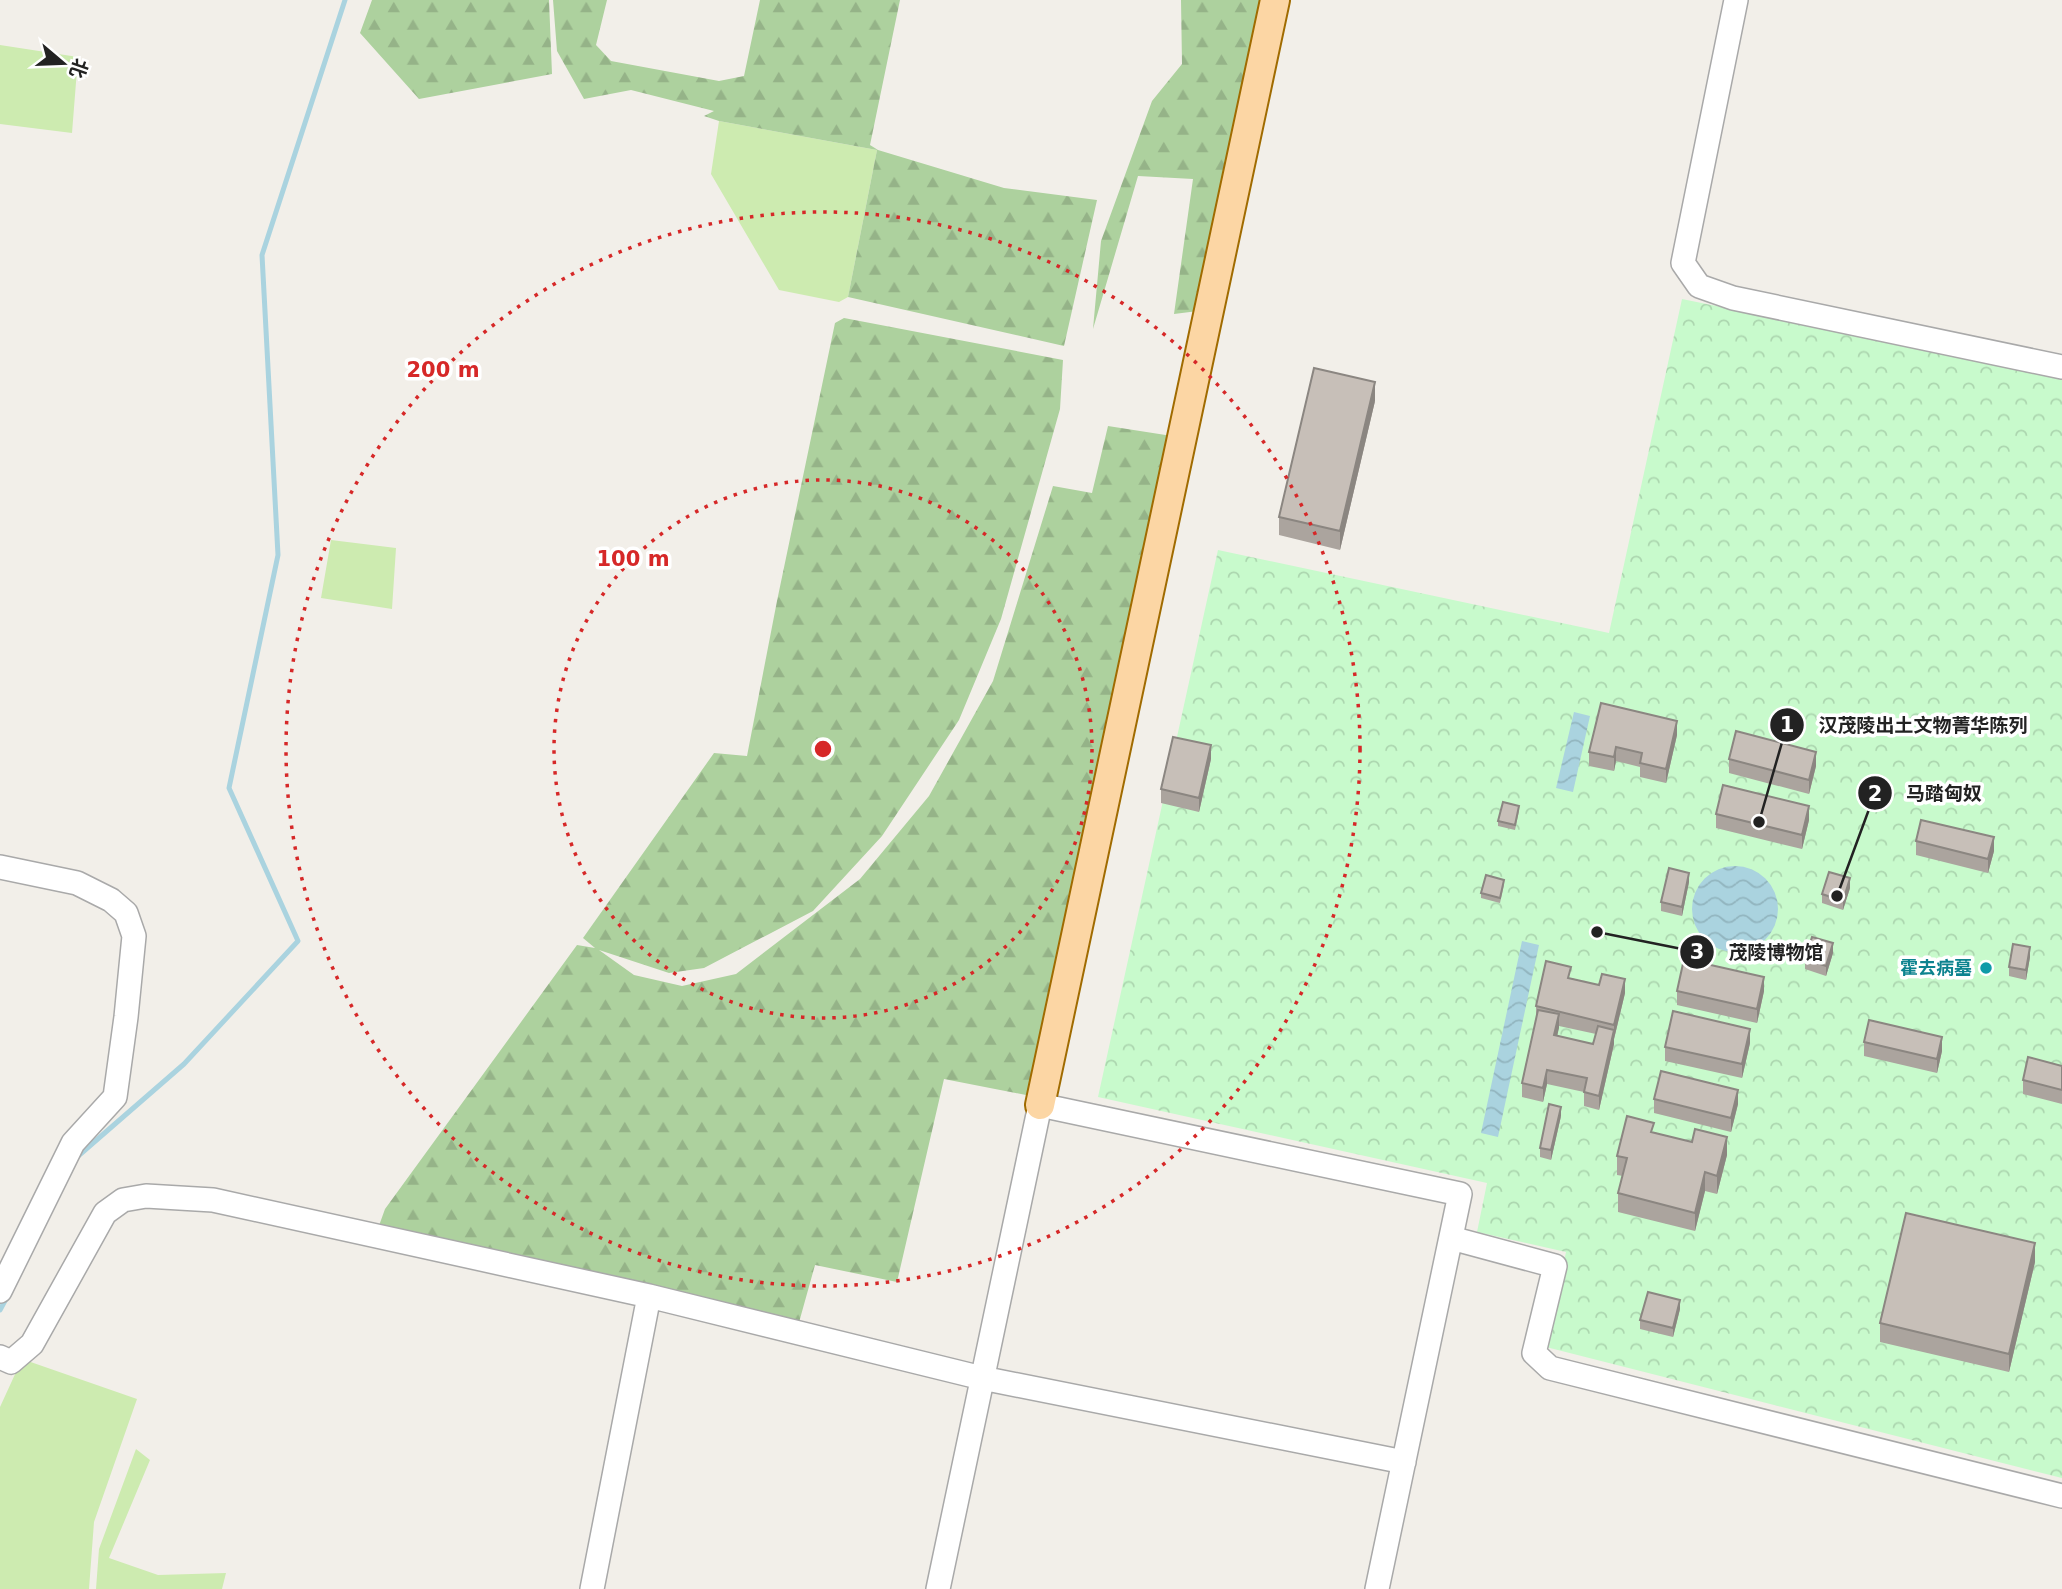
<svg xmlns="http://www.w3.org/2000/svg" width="2062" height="1589" viewBox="0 0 2062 1589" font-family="'DejaVu Sans','Noto Sans SC',sans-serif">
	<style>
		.grass { fill: #cdebb0 }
		.forest { fill: url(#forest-firs) }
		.park { fill: url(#park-crowns) }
		.water { fill: url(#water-waves) }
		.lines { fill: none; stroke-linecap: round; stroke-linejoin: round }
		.stream { stroke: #aad3df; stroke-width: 5 }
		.minor-casing { stroke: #a9a9a9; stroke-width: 26 }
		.major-casing { stroke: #a06b00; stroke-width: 32 }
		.minor { stroke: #fff; stroke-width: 23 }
		.major { stroke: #fcd6a4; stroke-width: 28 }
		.wall { fill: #aba49e; fill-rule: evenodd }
		.shaded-wall { fill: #8b8681 }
		.building { fill: #c7bfb8; stroke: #8b8681; stroke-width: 2 }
		.ring { fill: none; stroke: #d62828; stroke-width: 3.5; stroke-dasharray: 3.5 7 }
		.culture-dot { fill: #0f9aa8; stroke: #fff; stroke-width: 2.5 }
		.labels { text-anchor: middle; stroke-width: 7; stroke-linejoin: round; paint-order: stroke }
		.culture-label { font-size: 18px; font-weight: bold; fill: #0d838f; stroke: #fff; text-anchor: end }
		.centre { fill: #d62828; stroke: #fff; stroke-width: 3.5 }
		.ring-label { font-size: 21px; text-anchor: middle; font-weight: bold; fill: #d62828; stroke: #fff; stroke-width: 7; stroke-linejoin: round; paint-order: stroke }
		.leader { fill: none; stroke: #222; stroke-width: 2.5 }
		.callout-dot { fill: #222; stroke: #fff; stroke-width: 2.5 }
		.mark-label { font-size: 21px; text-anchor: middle; font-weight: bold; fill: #fff }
		.callout-label { font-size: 19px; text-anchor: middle; font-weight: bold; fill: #222; stroke: #fff; stroke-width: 7; stroke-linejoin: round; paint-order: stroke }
	</style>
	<defs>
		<pattern id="forest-firs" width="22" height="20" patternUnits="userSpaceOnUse" patternTransform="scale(1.75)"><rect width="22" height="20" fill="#add19e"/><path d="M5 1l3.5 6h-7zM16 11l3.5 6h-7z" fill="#95b388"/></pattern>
		<pattern id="park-crowns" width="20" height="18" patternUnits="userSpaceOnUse" patternTransform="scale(1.75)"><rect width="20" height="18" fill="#c8facc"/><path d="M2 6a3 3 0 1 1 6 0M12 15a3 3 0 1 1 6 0" fill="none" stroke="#acd6af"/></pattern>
		<pattern id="water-waves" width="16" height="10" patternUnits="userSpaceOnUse" patternTransform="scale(1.75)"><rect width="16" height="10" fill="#aad3df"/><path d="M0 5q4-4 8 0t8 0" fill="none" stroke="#92b5bf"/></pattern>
	</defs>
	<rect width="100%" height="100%" fill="#f2efe9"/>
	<path class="grass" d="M0,45L78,57L72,133L0,124Z
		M719,121L877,150L848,297L839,302L779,290L711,174Z
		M331,540L396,548L392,609L321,598Z
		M22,1359L137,1399L94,1522L89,1589H0V1407Z
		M136,1449L150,1460L109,1558L158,1575L226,1573L222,1589H96L99,1549Z"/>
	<path class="forest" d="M372,0H549L552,74L419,99L360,33Z
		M553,0H607L596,45L611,61L719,81L744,76L760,0H900L870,145L878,150L1004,188L1097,200L1064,346L848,297L877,150L719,121L704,116L714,111L631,90L584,99L557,51Z
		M1181,0H1260L1198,311L1174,314L1193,179L1138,176L1093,329L1101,241L1152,101L1182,64Z
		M844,318L1063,360L1060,409L1001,619L959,720L882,836L813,911L704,968L669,973L599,950L634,975L682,986L736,974L860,879L929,796L993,681L1053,486L1092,493L1108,426L1172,436L1036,1097L944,1079L897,1282L815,1265L798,1326L376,1234L385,1209L577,945L595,948L583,938L714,753L747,756L777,601L835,323Z"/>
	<path class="park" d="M1682,299L2062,377V1478L1546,1347L1566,1252L1477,1232L1487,1183L1098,1097L1218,550L1609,633Z"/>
	<path class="water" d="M1574,712L1590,716L1573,792L1556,788Z
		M1692 909a43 43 0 1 1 86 0a43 43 0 1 1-86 0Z
		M1522,941L1539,945L1498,1137L1481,1133Z"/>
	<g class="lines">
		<path class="stream" d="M77,1157L184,1064L298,941L229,788L278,555L262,255L345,0
			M0,1310L7,1297"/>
		<g class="minor-casing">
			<path id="minor" d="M1736,0L1683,263L1699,286L1733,298L2062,367
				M0,867L77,883L111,900L126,913L134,936L126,1017L115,1097L73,1143L0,1291
				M1451,1238L1555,1266L1534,1353L1550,1368L2062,1496
				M0,1357L11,1362L32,1344L105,1213L123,1200L146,1196L213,1200L649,1296L982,1378L1404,1462
				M592,1589L649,1296
				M938,1589L1040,1105L1460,1194L1377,1589"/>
		</g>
		<g class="major-casing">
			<path id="major" d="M1040,1105L1275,0"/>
		</g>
		<use href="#minor" class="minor"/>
		<use href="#major" class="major"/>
	</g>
	<path class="wall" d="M1375,401L1340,550L1279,535V517Z
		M1677,735L1666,783L1640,777V767L1616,761L1614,771L1589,766V752Z
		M1211,759L1199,812L1161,803V789Z
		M1729,759L1816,766L1809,794L1729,773Z
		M1519,811L1515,830L1498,826V821Z
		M1716,814L1809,820L1802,849L1716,828Z
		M1916,841L1994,851L1988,873L1916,855Z
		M1689,882L1682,916L1661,911V902Z
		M1504,885L1500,903L1481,898V893Z
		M1850,888L1843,910L1822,903V894Z
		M1833,953L1826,976L1805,969V959Z
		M2030,957L2026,980L2009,976V967Z
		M1571,978L1625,993L1614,1039V1044L1599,1110L1584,1106V1092L1547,1084L1543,1102L1522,1097V1083L1536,1020V1006ZM1559,1026L1596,1034L1593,1044L1557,1036Z
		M1677,991H1764L1757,1023L1677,1005Z
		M1864,1042L1942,1051L1937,1073L1864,1056Z
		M1750,1043L1742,1078L1665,1061V1047Z
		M2062,1066V1104L2023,1094V1080Z
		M1654,1099L1738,1104L1731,1132L1654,1113Z
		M1561,1116L1551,1160L1540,1157V1148Z
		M1654,1132L1727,1155L1717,1194L1705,1191L1695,1231L1618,1212V1193L1623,1176L1617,1175V1156Z
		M2035,1262L2009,1372L1880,1342V1323Z
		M1680,1309L1673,1337L1640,1329V1320Z"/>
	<path class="shaded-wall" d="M1375,382V401L1340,550V531Z
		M1677,721V735L1666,783V769Z
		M1211,745V759L1199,812V798Z
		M1616,747V761L1614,771V757Z
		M1816,752V766L1809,794V780Z
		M1809,806V820L1802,849V835Z
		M1994,837V851L1988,873V859Z
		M1689,873V882L1682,916V907Z
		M1850,878V888L1843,910V901Z
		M1833,943V953L1826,976V966Z
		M2030,947V957L2026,980V970Z
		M1764,977V991L1757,1023V1009Z
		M1625,979V993L1614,1039V1025Z
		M1559,1014V1028L1554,1049V1035Z
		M1750,1029V1043L1742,1078V1064Z
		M1614,1030V1044L1599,1110V1096Z
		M1942,1037V1051L1937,1073V1059Z
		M1547,1070V1084L1543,1102V1088Z
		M1738,1090V1104L1731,1132V1118Z
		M1561,1107V1116L1551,1160V1150Z
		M1727,1137V1155L1717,1194V1176Z
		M1705,1172V1191L1695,1231V1213Z
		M2035,1243V1262L2009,1372V1354Z
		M1680,1300V1309L1673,1337V1328Z"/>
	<path class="building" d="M1314,368L1375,382L1340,531L1279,517Z
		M1601,703L1677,721L1666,769L1640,763L1642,753L1616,747L1614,757L1589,752Z
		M1736,731L1816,752L1809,780L1729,759Z
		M1173,737L1211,745L1199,798L1161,789Z
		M1723,785L1809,806L1802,835L1716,814Z
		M1503,802L1519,806L1515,825L1498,821Z
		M1921,820L1994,837L1988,859L1916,841Z
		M1669,868L1689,873L1682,907L1661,902Z
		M1829,872L1850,878L1843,901L1822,894Z
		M1486,875L1504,880L1500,898L1481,893Z
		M1812,937L1833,943L1826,966L1805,959Z
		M2013,944L2030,947L2026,970L2009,967Z
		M1684,959L1764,977L1757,1009L1677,991Z
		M1546,961L1571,967L1568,978L1599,985L1602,974L1625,979L1614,1025L1536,1006Z
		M1538,1010L1559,1014L1554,1035L1593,1044L1598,1026L1614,1030L1599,1096L1584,1092L1587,1078L1547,1070L1543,1088L1522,1083Z
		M1673,1011L1750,1029L1742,1064L1665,1047Z
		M1869,1020L1942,1037L1937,1059L1864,1042Z
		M2028,1057L2062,1066V1090L2023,1080Z
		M1661,1071L1738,1090L1731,1118L1654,1099Z
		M1549,1104L1561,1107L1551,1150L1540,1148Z
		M1627,1116L1654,1123L1651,1132L1692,1142L1695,1129L1727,1137L1717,1176L1705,1172L1695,1213L1618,1193L1627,1158L1617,1156Z
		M1906,1213L2035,1243L2009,1354L1880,1323Z
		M1648,1292L1680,1300L1673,1328L1640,1320Z"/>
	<g class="ring">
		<circle cx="823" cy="749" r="269"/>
		<circle cx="823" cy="749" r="537"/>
	</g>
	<circle class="culture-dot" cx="1986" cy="968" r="7"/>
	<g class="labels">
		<g class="culture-label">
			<text x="1972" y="974">霍去病墓</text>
		</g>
	</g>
	<circle cx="823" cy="749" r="10" class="centre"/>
	<g class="ring-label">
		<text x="443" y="377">200 m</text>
		<text x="633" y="566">100 m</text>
	</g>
	<path class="leader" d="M1759 822L1787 725M1837 896L1875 793M1597 932L1697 952"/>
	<g class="callout-dot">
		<circle cx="1759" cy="822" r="7"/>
		<circle cx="1837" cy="896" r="7"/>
		<circle cx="1597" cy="932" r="7"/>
		<circle cx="1787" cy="725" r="18"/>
		<circle cx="1875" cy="793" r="18"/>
		<circle cx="1697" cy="952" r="18"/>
	</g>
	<g class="mark-label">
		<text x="1787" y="732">1</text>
		<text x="1875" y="801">2</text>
		<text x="1697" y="959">3</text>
	</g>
	<g class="callout-label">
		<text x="1923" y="732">汉茂陵出土文物菁华陈列</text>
		<text x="1944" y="800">马踏匈奴</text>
		<text x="1776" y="959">茂陵博物馆</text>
	</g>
	<g transform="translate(63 63) rotate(109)" stroke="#ffffff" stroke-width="5" paint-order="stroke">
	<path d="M0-5L12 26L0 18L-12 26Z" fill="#222222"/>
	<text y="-10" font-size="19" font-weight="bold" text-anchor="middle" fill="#222222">北</text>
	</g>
</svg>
